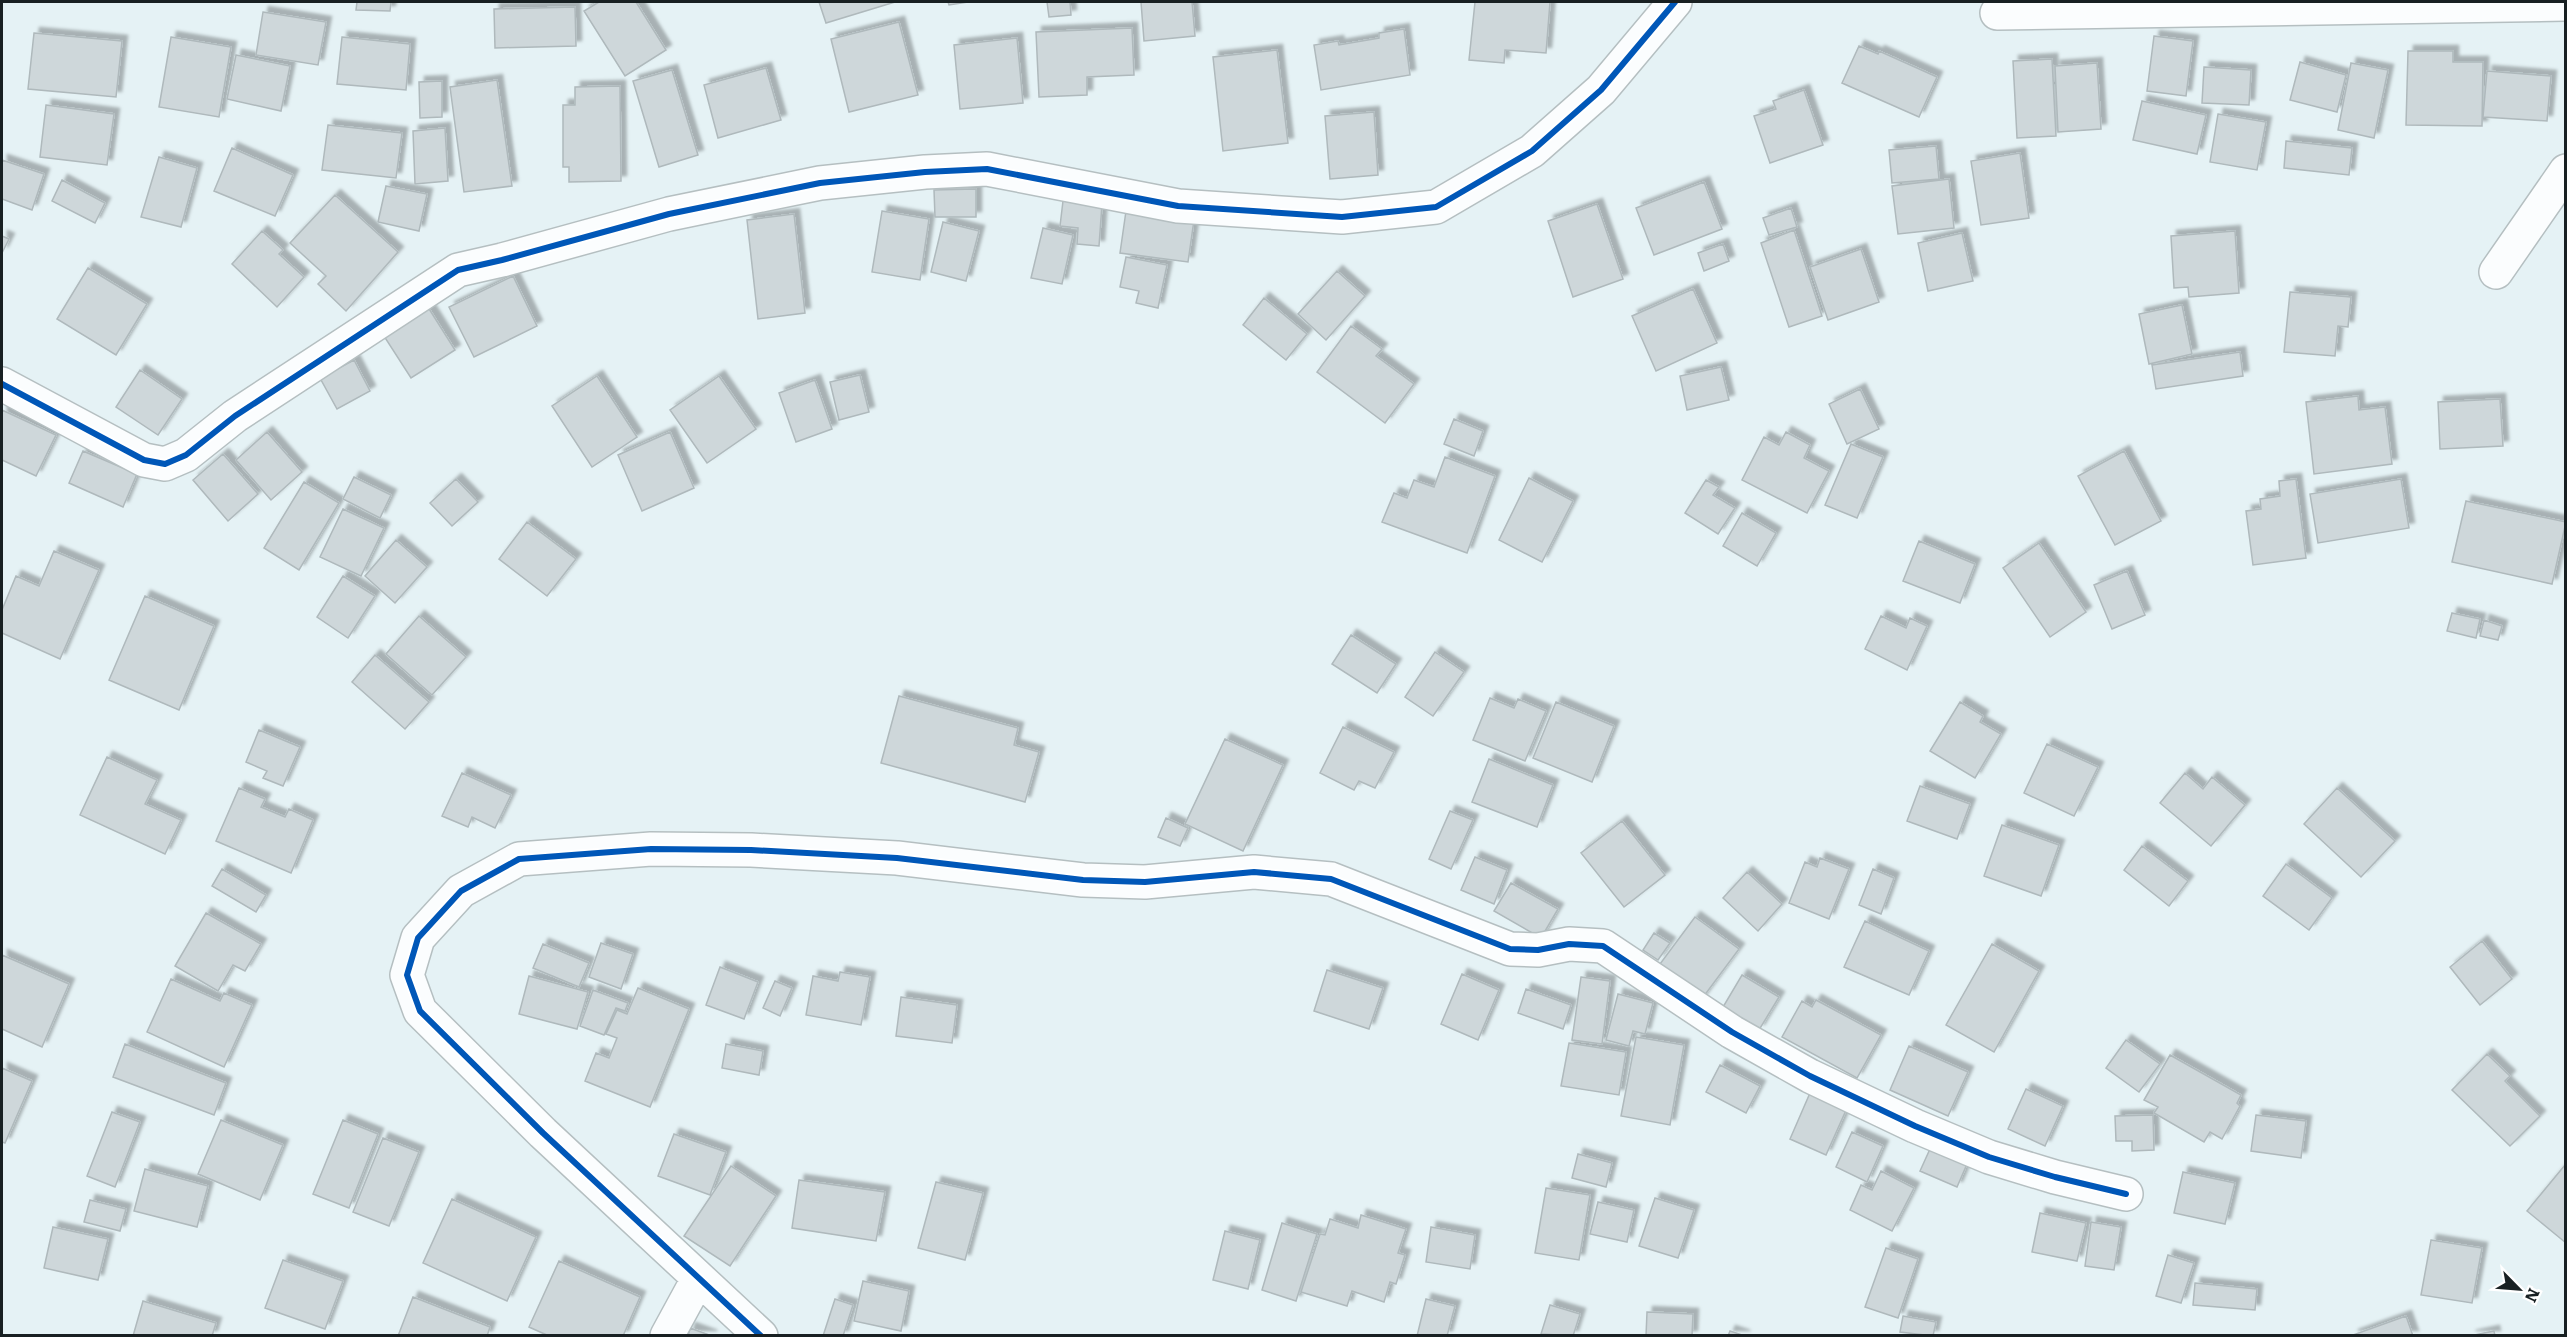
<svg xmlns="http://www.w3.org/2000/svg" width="2567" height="1337" viewBox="0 0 2567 1337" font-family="Literata,serif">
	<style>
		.building { fill: #ced7da; stroke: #afb9bc; stroke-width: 1.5; filter: url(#shadow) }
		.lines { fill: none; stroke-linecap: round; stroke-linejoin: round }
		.street-casing { stroke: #b5bfc1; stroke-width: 36 }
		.street { stroke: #fbfdfe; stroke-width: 33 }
		.cycleway-casing { stroke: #fff; stroke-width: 10 }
		.cycleway { stroke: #0057b8; stroke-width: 6 }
	</style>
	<defs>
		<filter id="shadow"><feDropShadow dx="5.5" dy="-5.5" stdDeviation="1.5" flood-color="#0004"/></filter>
	</defs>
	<rect width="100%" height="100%" fill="#e5f2f5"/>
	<path class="building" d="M357,2H391L390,11L356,10Z
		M599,2H636L666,50L625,76L584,11Z
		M819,2H895L826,23Z
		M948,2H968L949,5Z
		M1047,2H1070L1071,15L1049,17Z
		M1141,2H1192L1195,36L1144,41Z
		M1475,2H1550L1546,53L1505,50L1504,63L1469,60Z
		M575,7L576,46L495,48L494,9Z
		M263,12L326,22L318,65L256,55Z
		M899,22L918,95L849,112L831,39Z
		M1132,28L1134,75L1087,77V95L1039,97L1036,32Z
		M1404,29L1410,75L1321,90L1314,45L1338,41L1339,45L1379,38V33Z
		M34,33L122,41L116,97L28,89Z
		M2154,36L2193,41L2186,96L2147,91Z
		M171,37L231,47L219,117L159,107Z
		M342,37L410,44L406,90L337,84Z
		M1017,38L1023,103L960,109L954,45Z
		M1859,46L1878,54L1879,51L1937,77L1919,117L1842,83Z
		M1277,50L1288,143L1223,151L1213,57Z
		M2408,51H2453V62H2483L2482,126L2406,125Z
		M236,55L290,66L281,111L227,99Z
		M2052,59L2056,136L2017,138L2013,61Z
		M2300,62L2346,75L2337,112L2290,100Z
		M2097,63L2101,129L2058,132L2055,66Z
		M2351,63L2388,70L2374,138L2338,130Z
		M2204,67L2251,70L2249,105L2202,103Z
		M766,68L781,120L718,138L704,85Z
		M672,70L698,155L659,167L633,81Z
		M2487,71L2551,76L2547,121L2483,117Z
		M497,80L512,186L464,192L450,87Z
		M442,81V117L420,118L419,82Z
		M620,86L621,181L569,182V167H563V105H575V87Z
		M1804,90L1823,145L1770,163L1754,116L1776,109L1773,101Z
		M2142,101L2206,115L2197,154L2133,140Z
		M46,105L114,114L107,165L40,157Z
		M1374,112L1378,175L1330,179L1325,116Z
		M2218,114L2266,122L2257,170L2210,162Z
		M328,125L402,133L396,178L322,170Z
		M445,128L448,181L415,184L413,131Z
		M2286,141L2352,148L2349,175L2284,168Z
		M1936,146L1939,179L1892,183L1889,150Z
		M232,148L293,175L275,216L214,191Z
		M2020,153L2029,218L1981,225L1971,161Z
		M159,157L197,168L181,227L141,217Z
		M2,160L44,174L32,210L2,199Z
		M1949,179L1954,228L1898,234L1892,186Z
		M62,180L105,203L95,223L52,201Z
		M1704,182L1722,229L1654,255L1636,208Z
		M386,186L427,194L419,231L378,222Z
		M976,189V217H935L934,190Z
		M335,195L398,252L346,311L318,284L326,276L290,243Z
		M1063,201L1102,204L1099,246L1077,244L1078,228L1060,226Z
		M1597,204L1623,279L1573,297L1548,221Z
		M1791,208L1797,227L1769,235L1763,218Z
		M882,211L929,219L920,280L872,272Z
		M1126,211L1194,220L1188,262L1120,253Z
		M794,214L805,313L758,319L747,220Z
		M943,222L979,231L966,281L931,272Z
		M1043,228L1073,235L1062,284L1031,278Z
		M1794,230L1822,316L1789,327L1761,243Z
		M262,231L283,250L279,254L304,277L277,307L232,264Z
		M2235,231L2239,293L2189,297L2188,287L2174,288L2171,236Z
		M1962,233L1973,281L1928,291L1918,243Z
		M2,236L9,239L2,253Z
		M1723,244L1729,261L1704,271L1698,253Z
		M1861,249L1879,302L1828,320L1810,267Z
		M1126,257L1167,265L1158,308L1136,303L1139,291L1120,287Z
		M88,268L147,304L116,355L57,319Z
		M1337,271L1365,296L1326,340L1298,314Z
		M513,276L537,326L474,357L449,307Z
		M1693,289L1717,343L1656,371L1632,316Z
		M2290,292L2351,297L2348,327L2338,326L2335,356L2284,352Z
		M1264,298L1307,334L1286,360L1243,325Z
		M426,304L455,350L411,378L382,333Z
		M2182,305L2192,354L2149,364L2139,314Z
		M1351,326L1382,349L1376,356L1414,384L1385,423L1317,372Z
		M2240,352L2243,376L2156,389L2152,365Z
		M354,360L370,391L337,409L320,378Z
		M1721,367L1729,400L1687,410L1680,376Z
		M140,370L182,399L158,435L116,407Z
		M860,375L869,412L839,420L830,382Z
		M597,376L637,437L592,467L552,406Z
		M719,376L756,429L707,463L670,410Z
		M815,380L832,429L796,442L779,393Z
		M1860,389L1879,429L1847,444L1829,404Z
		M2358,396L2359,410L2385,407L2392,464L2314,474L2306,402Z
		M2500,399L2503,446L2440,449L2438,402Z
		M2,410L56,435L36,476L2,460Z
		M1454,419L1483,431L1474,456L1444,444Z
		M267,432L302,472L271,500L236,460Z
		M670,432L694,488L642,511L618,455Z
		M1786,432L1810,445L1804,458L1829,471L1807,513L1742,480L1764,437L1779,445Z
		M1851,444L1883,457L1857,518L1825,505Z
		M83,451L137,474L123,507L69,483Z
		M2124,451L2161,521L2115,545L2078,476Z
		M223,454L258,494L228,521L193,480Z
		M1445,457L1495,476L1467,553L1382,522L1394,493L1407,498L1414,480L1434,487Z
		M354,477L391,495L380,518L343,499Z
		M1529,478L1573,501L1542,562L1499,540Z
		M456,479L478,502L452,526L430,503Z
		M2296,479L2306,558L2253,565L2246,511L2261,509L2260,499L2280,496L2279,481Z
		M2401,479L2409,528L2318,543L2310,494Z
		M1706,480L1719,487L1713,495L1735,508L1718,534L1685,513Z
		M304,482L339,503L299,570L264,548Z
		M2466,501L2566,522L2552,584L2452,562Z
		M343,509L384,528L361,576L320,557Z
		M1742,513L1776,533L1757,566L1723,546Z
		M527,522L576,559L547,596L499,559Z
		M396,540L427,567L395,603L365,576Z
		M1919,541L1975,564L1960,603L1903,581Z
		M2039,543L2086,612L2050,637L2003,568Z
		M54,551L99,570L60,659L2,633V610L16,576L39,586Z
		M2127,571L2145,615L2112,629L2094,585Z
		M343,576L375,596L348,638L317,617Z
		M145,596L214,626L179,710L109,680Z
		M2452,613L2480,619L2476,638L2447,631Z
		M419,616L466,657L432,695L386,654Z
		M1881,616L1906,628L1910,618L1927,626L1907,670L1865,649Z
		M2484,620L2502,626L2498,640L2480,636Z
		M1351,635L1396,664L1377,693L1332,664Z
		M1435,652L1464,672L1433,716L1405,697Z
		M375,655L429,702L405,729L352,682Z
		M899,696L1018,728L1014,745L1039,752L1025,802L881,763Z
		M1490,698L1514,708L1518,699L1546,711L1525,761L1473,740Z
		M1556,702L1614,726L1592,782L1533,758Z
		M1960,702L1983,716L1980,722L2001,734L1975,778L1930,751Z
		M1343,727L1394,752L1375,788L1359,781L1354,790L1320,773Z
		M259,730L300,747L283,786L263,778L267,771L246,762Z
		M1225,739L1283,765L1243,851L1185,824Z
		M2047,744L2098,767L2074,816L2024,793Z
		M107,757L157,780L145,804L181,820L165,854L80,815Z
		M1489,759L1553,785L1537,827L1472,802Z
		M462,773L511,795L495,828L472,817L468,827L442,816Z
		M2185,773L2203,789L2212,777L2245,805L2211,846L2160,803Z
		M1920,786L1970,804L1957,839L1907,821Z
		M239,788L265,799L261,807L285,817L289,809L313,820L291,873L216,841Z
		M2337,788L2395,841L2361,877L2304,824Z
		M1450,811L1473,820L1451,869L1429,859Z
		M1166,818L1188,828L1180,846L1158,837Z
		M1622,821L1665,875L1624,907L1581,853Z
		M2002,825L2059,845L2041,896L1984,876Z
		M2142,846L2188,881L2169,906L2124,870Z
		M1475,857L1507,870L1494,904L1461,890Z
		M1820,858L1849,869L1829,919L1789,903L1805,862L1817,867Z
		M2286,864L2332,898L2309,930L2263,896Z
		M222,869L266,895L256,912L212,886Z
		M1873,869L1894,878L1881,914L1859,905Z
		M1747,872L1782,904L1758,931L1723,898Z
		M1511,883L1558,909L1541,938L1494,911Z
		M206,913L261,944L245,971L233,965L218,991L175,966Z
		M1695,917L1739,949L1701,1000L1657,968Z
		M1865,921L1929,951L1909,995L1844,967Z
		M1654,933L1670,943L1658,960L1643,950Z
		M2482,941L2512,979L2480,1005L2450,967Z
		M601,943L633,954L621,989L589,977Z
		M543,944L589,963L579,987L533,968Z
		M1992,944L2039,971L1994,1052L1946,1025Z
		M2,955L69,984L42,1047L2,1029Z
		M720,967L758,982L744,1019L706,1005Z
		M1327,970L1383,988L1369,1029L1314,1011Z
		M840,972L870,977L861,1025L806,1015L813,976L838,981Z
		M1462,974L1499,990L1478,1040L1441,1024Z
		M1742,975L1779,997L1759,1030L1723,1007Z
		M529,976L588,992L577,1029L519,1014Z
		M1581,977L1610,981L1602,1044L1572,1040Z
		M171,979L220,1001L224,993L252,1005L224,1067L147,1032Z
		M775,981L792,988L780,1016L763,1008Z
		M638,988L689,1009L650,1107L585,1081L596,1053L609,1058L617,1038L606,1034L617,1010L627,1014Z
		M1526,989L1571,1005L1563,1029L1518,1013Z
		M593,990L628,1003L625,1011L616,1008L604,1035L580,1026Z
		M1618,994L1653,1003L1645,1034L1633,1031L1629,1046L1606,1040Z
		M901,997L957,1005L952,1043L896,1036Z
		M1816,1000L1881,1035L1857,1078L1782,1037L1802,1001L1812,1007Z
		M1636,1037L1684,1045L1670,1125L1621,1116Z
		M2126,1040L2160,1064L2139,1092L2106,1068Z
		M1569,1043L1626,1052L1619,1095L1561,1086Z
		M125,1044L226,1083L214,1115L113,1077Z
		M726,1044L763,1051L759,1075L722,1068Z
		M1909,1046L1968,1072L1948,1116L1890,1090Z
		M2487,1054L2510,1076L2505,1081L2540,1116L2510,1146L2452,1090Z
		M2170,1055L2241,1095L2237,1103L2240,1106L2222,1139L2210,1132L2204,1142L2154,1113L2158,1107L2144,1100Z
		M1720,1065L1760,1086L1746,1113L1706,1092Z
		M2,1068L32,1081L5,1143L2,1142Z
		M2026,1089L2063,1106L2045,1146L2008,1129Z
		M1810,1093L1847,1108L1826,1155L1790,1139Z
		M112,1112L140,1122L115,1187L87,1176Z
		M2153,1115L2154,1150L2132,1151V1141H2116L2115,1116Z
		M2256,1115L2306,1121L2301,1158L2251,1151Z
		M221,1120L283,1145L260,1200L198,1174Z
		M343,1120L378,1134L349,1208L313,1194Z
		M1852,1132L1883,1146L1867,1182L1836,1167Z
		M674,1134L726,1152L710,1195L658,1176Z
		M383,1138L419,1152L389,1226L353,1212Z
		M1930,1149L1967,1164L1957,1187L1920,1171Z
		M1578,1154L1612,1163L1606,1187L1572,1178Z
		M2565,1165H2566V1243L2527,1211Z
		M731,1166L776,1196L730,1266L684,1236Z
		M145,1169L208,1186L197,1227L134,1211Z
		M1881,1171L1914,1188L1892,1231L1850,1210L1861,1185L1872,1190Z
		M2183,1172L2235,1183L2225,1224L2174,1213Z
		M799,1180L885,1192L876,1241L792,1228Z
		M936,1182L983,1193L965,1260L918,1248Z
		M1546,1188L1590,1195L1579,1260L1535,1253Z
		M1655,1198L1694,1210L1678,1258L1639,1246Z
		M452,1199L536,1237L507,1301L423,1263Z
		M90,1200L126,1209L120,1231L84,1222Z
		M1598,1202L1634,1210L1627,1242L1590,1234Z
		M2040,1213L2086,1223L2077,1261L2032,1252Z
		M1361,1215L1406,1229L1398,1253L1405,1255L1396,1284L1390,1282L1384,1302L1352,1291L1347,1306L1301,1292L1320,1234L1325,1235L1330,1219L1358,1228Z
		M2091,1222L2121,1227L2114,1270L2085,1266Z
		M1282,1223L1317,1234L1296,1301L1262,1290Z
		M53,1227L108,1239L98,1280L44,1268Z
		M1431,1227L1475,1235L1470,1269L1426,1262Z
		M1225,1231L1260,1240L1248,1289L1213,1280Z
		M2431,1240L2482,1248L2472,1303L2421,1295Z
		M1886,1248L1918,1259L1898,1318L1865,1307Z
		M2168,1255L2194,1263L2181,1303L2156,1296Z
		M283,1260L343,1281L325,1329L265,1308Z
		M559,1261L640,1297L623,1336H549L529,1327Z
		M863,1281L909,1291L901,1331L854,1321Z
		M2195,1283L2257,1289L2255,1310L2193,1305Z
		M413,1297L490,1327L487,1336H398Z
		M835,1299L853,1305L843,1336H823Z
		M1426,1299L1455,1306L1447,1336H1417Z
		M143,1301L216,1323L212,1336H133Z
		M1550,1305L1580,1314L1573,1336L1541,1334Z
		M1647,1312L1693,1314L1692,1336H1646Z
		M1903,1316L1936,1322L1933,1336L1900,1332Z
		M2406,1316L2413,1336H2353V1335Z
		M690,1328L712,1336H688Z
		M1730,1331L1745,1336H1728Z
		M2494,1331L2495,1336H2470Z"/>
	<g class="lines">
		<g class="street-casing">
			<path id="street" d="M1997,13L2566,4
				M2496,272L2566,171
				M2,384L144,460L165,464L186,455L235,416L458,270L502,260L669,214L820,183L925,172L987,169L1178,206L1342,217L1436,207L1532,151L1601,90L1675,2
				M667,1336L698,1279
				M761,1336L543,1133L420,1011L407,975L418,938L461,891L519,859L651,849L751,850L897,858L1083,880L1145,882L1254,872L1331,879L1510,949L1538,950L1569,944L1603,946L1732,1032L1810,1076L1915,1126L1989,1157L2055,1177L2126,1194"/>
		</g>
		<use href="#street" class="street"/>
		<g class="cycleway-casing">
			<path id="cycleway" d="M2,384L144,460L165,464L186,455L235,416L458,270L502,260L669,214L820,183L925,172L987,169L1178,206L1342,217L1436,207L1532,151L1601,90L1675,2
				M761,1336L543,1133L420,1011L407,975L418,938L461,891L519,859L651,849L751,850L897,858L1083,880L1145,882L1254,872L1331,879L1510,949L1538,950L1569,944L1603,946L1732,1032L1810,1076L1915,1126L1989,1157L2055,1177L2126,1194"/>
		</g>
		<use href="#cycleway" class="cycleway"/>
	</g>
	<rect width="2567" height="1337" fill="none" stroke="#182022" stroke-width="6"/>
	<g transform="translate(2519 1289) rotate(115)" stroke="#ffffff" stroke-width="4.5" paint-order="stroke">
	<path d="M0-4.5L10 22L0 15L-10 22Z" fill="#182022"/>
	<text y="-9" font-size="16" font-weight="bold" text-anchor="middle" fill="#182022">N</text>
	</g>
</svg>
